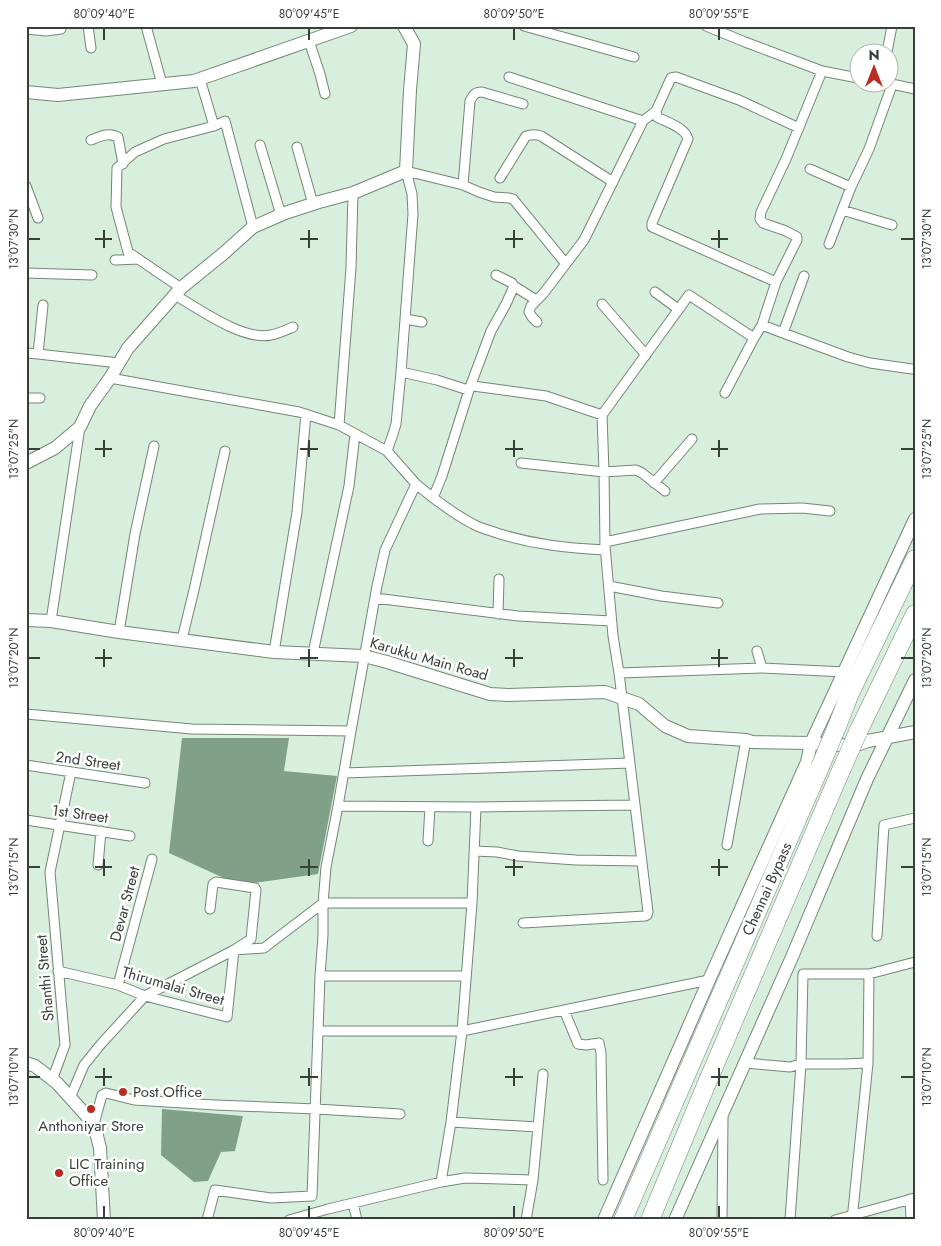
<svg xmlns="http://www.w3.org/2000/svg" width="941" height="1246" viewBox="0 0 941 1246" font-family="Jost,sans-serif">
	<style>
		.water { fill: #80a087 }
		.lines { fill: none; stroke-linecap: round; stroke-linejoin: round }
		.street-casing { stroke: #738777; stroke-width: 11 }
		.secondary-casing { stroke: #738777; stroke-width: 14 }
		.highway-casing { stroke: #738777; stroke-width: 19 }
		.street { stroke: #fff; stroke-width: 9 }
		.secondary { stroke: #fff; stroke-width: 12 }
		.highway { stroke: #fff; stroke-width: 18 }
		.highway-bridge-casing { stroke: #738777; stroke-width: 19; stroke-linecap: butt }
		.highway-bridge { stroke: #fff; stroke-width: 18 }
		.ticks { fill: none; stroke: #373f38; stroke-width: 2 }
		.poi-dot { fill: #ba2c22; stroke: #fff; stroke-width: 2 }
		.labels { text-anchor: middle; stroke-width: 5; stroke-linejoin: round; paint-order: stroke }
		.street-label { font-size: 15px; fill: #373f38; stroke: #fff }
		.poi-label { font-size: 15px; fill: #373f38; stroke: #fff; text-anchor: start }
		.neatline { fill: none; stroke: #373f38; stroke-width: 2 }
		.ticks-label { font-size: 12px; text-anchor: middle; fill: #373f38 }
	</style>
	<rect width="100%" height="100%" fill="#d9efdd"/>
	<path class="water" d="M182,738H289L284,771L337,776L318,874L239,885L169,853Z
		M162,1109L243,1116L235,1151L221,1152L208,1181L194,1182L161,1155Z"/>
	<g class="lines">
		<g class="street-casing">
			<path id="street" d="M88,26L91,48
				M146,26L162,84
				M524,26L634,57
				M706,26L745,42L822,71L858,78
				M26,29L46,31L61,29
				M309,41L320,74L325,94
				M887,52L892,26
				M509,77L643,121
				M200,79L214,126
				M882,82L915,89
				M656,111L657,117C666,122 685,127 688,139L652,223V227L776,282
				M91,140C101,136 109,132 118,137L123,164
				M260,145L281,215
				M297,147L313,204
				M810,169L851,187
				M500,178L526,136C532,134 536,134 541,136L613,182
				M463,185L470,101C473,95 475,92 482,92L523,104
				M26,186L38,218
				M842,210L892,225
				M829,244L851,187L869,149L892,85
				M115,260L138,259
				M26,273L92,275
				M496,275L512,283L514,286L536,300
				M804,276L783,333L848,357L870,363L912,369H915
				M181,288L128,252L116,207L117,168L135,152L164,139L214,126L225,121L253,227
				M655,292L678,309
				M175,295C199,309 243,341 271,335C278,334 286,330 293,327
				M602,304L646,355
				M405,319L422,322
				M537,322L532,317L529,312L531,306L543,294L584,240L643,121L656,111L671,78L676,77L739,100L799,128
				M762,325L776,282L797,240V237L786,231L763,223L760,219L761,212L786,159L822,71
				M26,353L38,354L43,305
				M38,354L119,363
				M401,372L437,380L468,390
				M470,387L491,331L506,304L514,286
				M725,393L754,338L762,325L783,333
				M26,398H40
				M339,425L351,268L353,193
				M387,451L393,434L396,424L401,372L413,214L412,194L406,171L463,185L479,192L494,197L509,198L513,199L566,264
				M521,463L604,472L636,470L642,473L665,491
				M654,483L692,439
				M416,484C434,499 452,513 473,524C478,527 485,529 491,531C528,544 566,548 605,550
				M433,498L442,476L470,387L473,386L546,396L602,415
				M605,542L760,509L802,508L830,511
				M609,586L661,596L718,603
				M375,598L518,616L611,621
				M498,614L499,579
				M51,621L80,427
				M119,632L135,534L154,446
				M182,639L194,590L225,451
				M757,651L762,668
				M274,652L297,512L306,414
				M313,653L349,486L355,434
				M619,673L762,668L845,672
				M26,714L192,729L351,731L377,586L385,550L416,484L387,451L339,425L299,412L110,378
				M26,765L145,783
				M344,773L630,763
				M338,806L351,731
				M26,820L130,836
				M428,841L430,807
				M727,845L746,740
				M474,851L497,852L518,856L576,860L642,861
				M98,865L101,831
				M323,903H472
				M523,923L645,916L647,915L648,912L619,673L613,636L605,546L604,472L602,415L689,295L754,338
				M877,936L884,825L915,818
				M58,971L118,985L145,996L227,1017L234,950L251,939L256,890L255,888L216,882L213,884L210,909
				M869,974L915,962
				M320,976H466
				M118,985L152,859
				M564,1010L578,1044L586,1045L599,1043L601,1053L603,1180
				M318,1031H462L709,980
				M746,1063L790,1067L801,1064L790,1220
				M52,1080L65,1045L50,872L71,772
				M70,1098L84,1065L101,1044L145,996L234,950L264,948L323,903
				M451,1122L538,1127
				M94,1124L102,1095L106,1093L134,1100L215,1105L316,1109L400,1114
				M441,1182L451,1122L462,1031L472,903L476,807
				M910,1199L911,1220
				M353,1203L357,1220
				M207,1220L215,1190L271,1198L312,1196L320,976L323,935V903L326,867L338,806L476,807L634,805
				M289,1220L328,1209L441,1182L465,1178L533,1180
				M526,1220L533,1180L543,1074
				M722,1220L723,1118
				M835,1220L915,1198
				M852,1220L868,1063L869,974H803L801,1064H842L868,1063"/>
		</g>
		<g class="secondary-casing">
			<path id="secondary" d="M26,92L58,95L194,81L351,26
				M26,463L55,448L80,427L90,406L110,378L128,348L181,288L224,253L253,227L285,213L319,202L353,193L406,171L410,90L414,44L404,26
				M26,620L51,621L119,632L274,652L364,656L387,662L490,694L508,695L605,692L639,704L665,726L688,736L746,740L752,742L811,743L854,746L868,741L915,732
				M26,1063L35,1066L57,1083L94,1124L100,1148L104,1220
				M604,1220L709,980L807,762L811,743L915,519
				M675,1220L792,957L867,779L915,680"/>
		</g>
		<g class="highway-casing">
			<path id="highway" d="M838,724L850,693L915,559
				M858,732L915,614
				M623,1220L820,767
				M650,1220L704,1090L839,775"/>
		</g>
		<use href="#street" class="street"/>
		<use href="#secondary" class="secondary"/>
		<use href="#highway" class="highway"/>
		<g class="highway-bridge-casing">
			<path id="highway-bridge" d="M820,767L838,724
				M839,775L858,732"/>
		</g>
		<use href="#highway-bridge" class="highway-bridge"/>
	</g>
	<path class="ticks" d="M104,28V40M309,28V40M514,28V40M719,28V40M104,230V248M309,230V248M514,230V248M719,230V248M28,239H40M95,239H112M300,239H318M505,239H523M711,239H728M901,239H914M104,440V457M309,440V457M514,440V457M719,440V457M28,449H40M95,449H112M300,449H318M505,449H523M711,449H728M901,449H914M104,649V667M309,649V667M514,649V667M719,649V667M28,658H40M95,658H112M300,658H318M505,658H523M711,658H728M901,658H914M104,859V876M309,859V876M514,859V876M719,859V876M28,867H40M95,867H112M300,867H318M505,867H523M711,867H728M901,867H914M104,1068V1086M309,1068V1086M514,1068V1086M719,1068V1086M28,1077H40M95,1077H112M300,1077H318M505,1077H523M711,1077H728M901,1077H914M104,1206V1218M309,1206V1218M514,1206V1218M719,1206V1218"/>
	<g class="poi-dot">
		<circle cx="123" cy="1092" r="5"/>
		<circle cx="91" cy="1109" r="5"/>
		<circle cx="59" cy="1173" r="5"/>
	</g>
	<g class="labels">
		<g class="street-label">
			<text transform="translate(429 659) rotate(16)" y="5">Karukku Main Road</text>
			<text transform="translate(88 761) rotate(8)" y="5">2nd Street</text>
			<text transform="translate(80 814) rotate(8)" y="5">1st Street</text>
			<text transform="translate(767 889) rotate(-66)" y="5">Chennai Bypass</text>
			<text transform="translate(125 904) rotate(-75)" y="5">Devar Street</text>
			<text transform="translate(45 978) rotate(-95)" y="5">Shanthi Street</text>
			<text transform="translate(173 986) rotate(16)" y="5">Thirumalai Street</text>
		</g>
		<g class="poi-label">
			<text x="133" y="1097">Post Office</text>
			<text x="91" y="1131" text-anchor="middle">Anthoniyar Store</text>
			<text x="69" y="1169">LIC Training<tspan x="69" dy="17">Office</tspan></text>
		</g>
	</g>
	<rect width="941" height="1246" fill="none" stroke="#ffffff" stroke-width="55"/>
	<g transform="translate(874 68)"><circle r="24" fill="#ffffff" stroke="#afb2af"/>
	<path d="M0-4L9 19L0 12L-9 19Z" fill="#ba2c22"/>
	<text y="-8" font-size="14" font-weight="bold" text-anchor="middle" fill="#373f38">N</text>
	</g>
	<rect x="28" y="28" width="886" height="1190" class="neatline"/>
	<g class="ticks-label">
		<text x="104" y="18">80°09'40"E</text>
		<text x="309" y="18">80°09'45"E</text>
		<text x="514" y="18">80°09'50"E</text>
		<text x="719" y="18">80°09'55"E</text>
		<text transform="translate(14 239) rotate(-90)" y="4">13°07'30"N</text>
		<text transform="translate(927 239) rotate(-90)" y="4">13°07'30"N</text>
		<text transform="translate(14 449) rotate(-90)" y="4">13°07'25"N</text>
		<text transform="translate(927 449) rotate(-90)" y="4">13°07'25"N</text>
		<text transform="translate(14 658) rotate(-90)" y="4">13°07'20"N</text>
		<text transform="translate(927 658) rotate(-90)" y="4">13°07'20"N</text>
		<text transform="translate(14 867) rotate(-90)" y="4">13°07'15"N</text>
		<text transform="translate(927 867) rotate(-90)" y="4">13°07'15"N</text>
		<text transform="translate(14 1077) rotate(-90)" y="4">13°07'10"N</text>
		<text transform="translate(927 1077) rotate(-90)" y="4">13°07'10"N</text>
		<text x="104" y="1237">80°09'40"E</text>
		<text x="309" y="1237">80°09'45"E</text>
		<text x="514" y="1237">80°09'50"E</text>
		<text x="719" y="1237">80°09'55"E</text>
	</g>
</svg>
